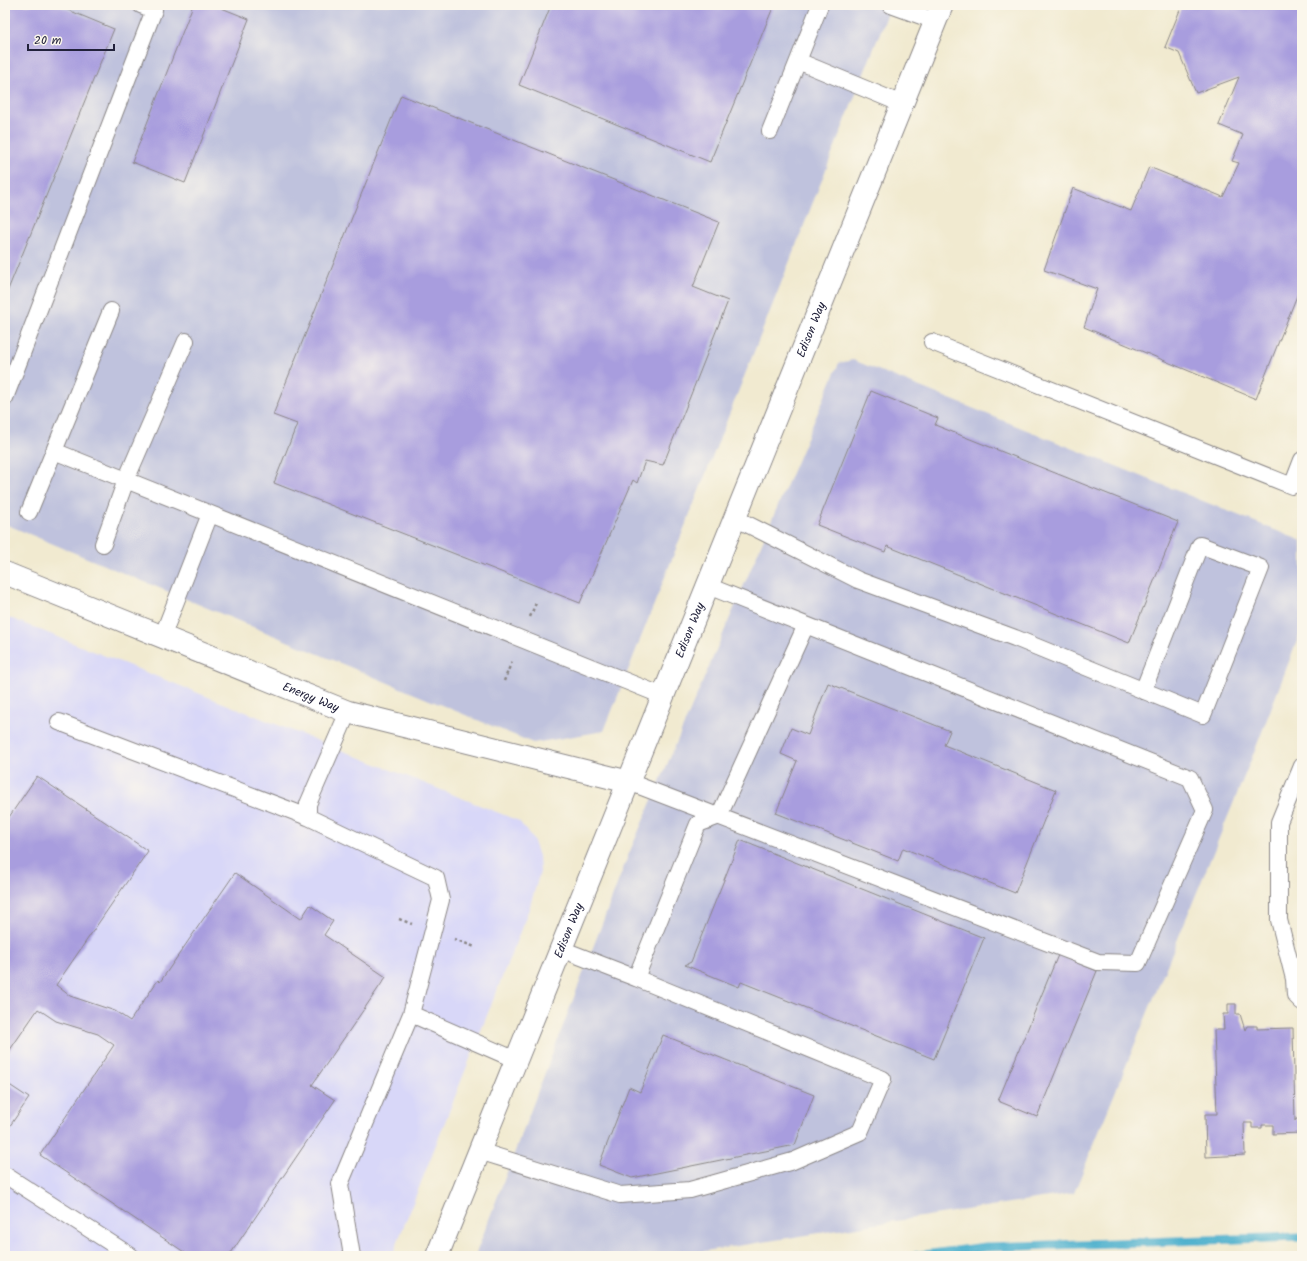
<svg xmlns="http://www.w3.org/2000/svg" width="1307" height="1261" viewBox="0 0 1307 1261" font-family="Kalam,sans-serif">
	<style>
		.built { fill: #d8d7f8 }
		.industrial { fill: #bfc2dd }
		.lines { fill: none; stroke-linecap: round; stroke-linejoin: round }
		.stream { stroke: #4eb0cd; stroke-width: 9 }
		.building { fill: #a89dde }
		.lane-casing { stroke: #8a8686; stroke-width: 18 }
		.secondary-casing { stroke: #8a8686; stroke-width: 24 }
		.path { stroke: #8a8686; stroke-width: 2.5; stroke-dasharray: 3 3; stroke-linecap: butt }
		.lane { stroke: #fff; stroke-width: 16 }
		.secondary { stroke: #fff; stroke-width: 22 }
		.labels { text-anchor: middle; stroke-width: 3; stroke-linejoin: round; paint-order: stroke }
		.street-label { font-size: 12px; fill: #22223b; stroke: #fbf7ec }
	</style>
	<rect width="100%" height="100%" fill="#fbf7ec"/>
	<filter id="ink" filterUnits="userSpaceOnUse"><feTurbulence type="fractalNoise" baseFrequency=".025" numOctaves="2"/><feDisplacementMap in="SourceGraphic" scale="8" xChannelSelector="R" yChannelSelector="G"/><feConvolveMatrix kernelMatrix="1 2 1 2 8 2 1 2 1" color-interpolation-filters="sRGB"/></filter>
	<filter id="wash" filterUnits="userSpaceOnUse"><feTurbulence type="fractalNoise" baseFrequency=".012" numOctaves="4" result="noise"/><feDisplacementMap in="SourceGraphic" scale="16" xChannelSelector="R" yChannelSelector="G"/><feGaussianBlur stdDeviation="0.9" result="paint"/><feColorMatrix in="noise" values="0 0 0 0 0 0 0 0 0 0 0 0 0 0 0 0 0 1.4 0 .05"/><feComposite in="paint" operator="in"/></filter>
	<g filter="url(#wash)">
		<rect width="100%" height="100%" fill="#f1ead0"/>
		<path class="built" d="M5,616L519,821L533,839L539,856L540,872L529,909L392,1256H5Z"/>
		<path class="industrial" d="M5,5H891L604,731L533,743L5,524Z
			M853,360L1302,541V628L1255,750L1074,1193L673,1256H475L628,856L839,363Z"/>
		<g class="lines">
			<path class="stream" d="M916,1256L986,1247L1302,1237"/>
		</g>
		<g id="blocks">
			<path class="building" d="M5,5H56L114,29L5,297Z
				M193,5H214L249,19L185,183L132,162Z
				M551,5H774L710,162L519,85Z
				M1182,5H1302V283L1256,399L1084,327L1097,289L1044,270L1073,188L1131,211L1149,167L1223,197L1239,163L1232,161L1243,135L1219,125L1239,77L1196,93L1179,53L1165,47Z
				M401,95L719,222L693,287L728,301L663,465L645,461L637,483L633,480L580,603L274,483L297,424L273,415Z
				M871,391L938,418L935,425L1178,522L1129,643L887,546L885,552L817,525Z
				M828,683L950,731L944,745L1056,790L1015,893L903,848L898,861L776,813L797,761L781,754L791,728L808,735Z
				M37,776L148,851L56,985L70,996L115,1011L130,1021L158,980L160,982L235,873L301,919L310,905L333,921L324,935L386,977L312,1085L335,1100L229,1256H190L40,1155L114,1045L98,1034L56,1021L38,1009L5,1057V823Z
				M740,840L984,938L934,1059L741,982L739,987L685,965L691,962Z
				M1058,955L1097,971L1037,1117L998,1101Z
				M1228,1004H1236V1014H1240L1245,1030L1247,1026H1257V1029L1293,1028L1295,1121L1296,1119H1302V1133L1273,1134V1125H1262V1128H1252V1123H1244L1245,1155L1206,1157L1205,1114H1217L1214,1030H1224L1223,1014H1228Z
				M663,1035L814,1095L795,1145L632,1178L599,1165L629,1087L640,1092Z
				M5,1082L29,1098L5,1133Z"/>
		</g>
	</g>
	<g filter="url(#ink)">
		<use href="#blocks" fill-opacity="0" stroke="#8a8686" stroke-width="1"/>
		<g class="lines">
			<g class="lane-casing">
				<path id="lane" d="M891,5L935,21
					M798,61L820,5
					M770,131L798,61L902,104
					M111,311L54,451L663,696
					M932,342L1292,486L1302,460
					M5,398L154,10L141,5
					M29,512L54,451
					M735,518L858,580L1015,638L1203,715L1261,568L1200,545L1143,691
					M103,544L126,480L186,341
					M162,637L210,514
					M348,712L308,804V817L436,878L441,900L411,1014
					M59,722L308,817
					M1302,766L1279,822V920L1294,979L1295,995L1302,1002
					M629,782L1098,962L1138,963L1205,810L1190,778L708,586
					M561,949L636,978L698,824L719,816L806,625
					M479,1151L620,1195L690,1190L793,1161L860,1132L883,1079L636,978
					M5,1175L131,1256
					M352,1256L340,1184L411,1014L516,1060"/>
			</g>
			<g class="secondary-casing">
				<g id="secondary">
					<path id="s1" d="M5,573L348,712L629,782"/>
					<path id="s2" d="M437,1256L942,5"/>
				</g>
			</g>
			<path class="path" d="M530,617L536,603
				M504,681L512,661
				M399,919L412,924
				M454,939L475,947"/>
			<use href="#lane" class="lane"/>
			<use href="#secondary" class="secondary"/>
		</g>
	</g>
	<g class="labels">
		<g class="street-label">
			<text dy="4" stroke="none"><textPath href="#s2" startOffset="999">Edison Way</textPath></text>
			<text dy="4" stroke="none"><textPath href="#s2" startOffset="675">Edison Way</textPath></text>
			<text dy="4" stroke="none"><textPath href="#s1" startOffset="330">Energy Way</textPath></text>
			<text dy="4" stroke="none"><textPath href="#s2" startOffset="351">Edison Way</textPath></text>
		</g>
	</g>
	<rect width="1307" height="1261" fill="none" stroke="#fbf7ec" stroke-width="20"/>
	<path d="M28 44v6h86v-6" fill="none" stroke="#22223b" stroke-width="2"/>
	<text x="34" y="44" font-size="12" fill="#22223b" stroke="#fbf7ec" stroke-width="3" paint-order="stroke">20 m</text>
</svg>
